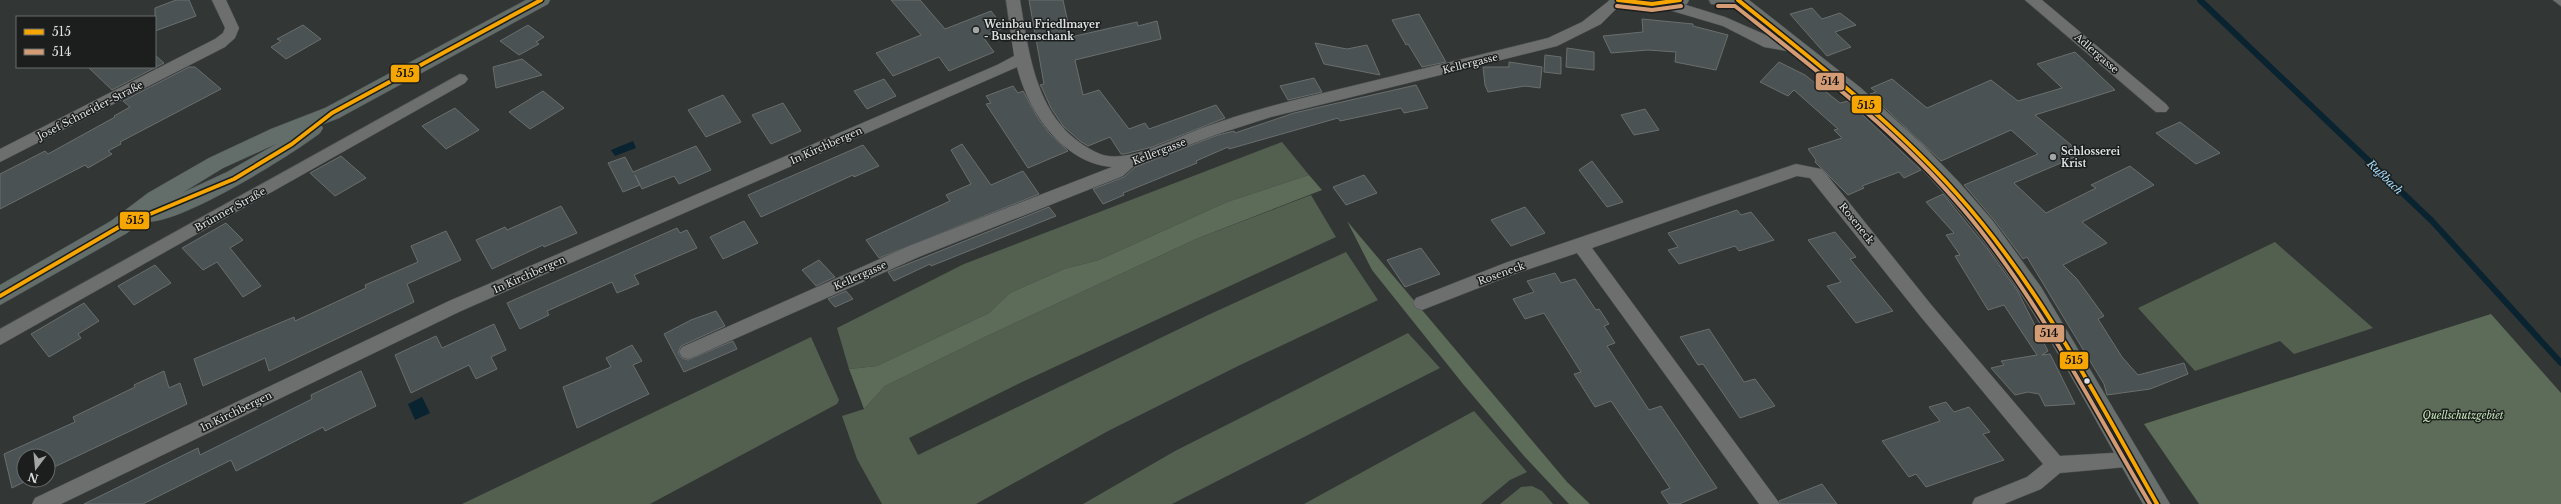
<svg xmlns="http://www.w3.org/2000/svg" width="2561" height="504" viewBox="0 0 2561 504" font-family="'Libre Baskerville',serif">
	<style>
		.green { fill: #535f4f }
		.forest { fill: #5d6c58 }
		.water { fill: #0a2330 }
		.lines { fill: none; stroke-linecap: round; stroke-linejoin: round }
		.stream { stroke: #0a2330; stroke-width: 6 }
		.building { fill: #4a5253; stroke: #6a6e6d }
		.street-casing { stroke: #4e5151; stroke-width: 1 }
		.secondary-casing { stroke: #4e5151; stroke-width: 1 }
		.primary-casing { stroke: #4e5151; stroke-width: 1 }
		.street { fill: #6d6f6f; fill-rule: evenodd }
		.secondary { fill: #686f6c; fill-rule: evenodd }
		.primary { fill: #636e6a; fill-rule: evenodd }
		.bus-1-casing { stroke: #1b1e1d; stroke-width: 7 }
		.bus-2-casing { stroke: #1b1e1d; stroke-width: 7 }
		.bus-1 { stroke: #f7a600; stroke-width: 4 }
		.bus-2 { stroke: #d39c74; stroke-width: 4 }
		.poi-dot { fill: #a2a6a5; stroke: #1b1e1d; stroke-width: 1.5 }
		.bus-dot { fill: #dee2e2; stroke: #1b1e1d; stroke-width: 1.5 }
		.labels { text-anchor: middle; stroke-width: 3; stroke-linejoin: round; paint-order: stroke }
		.poi-label { font-size: 10px; font-weight: bold; fill: #dee2e2; stroke: #1b1e1d; text-anchor: start }
		.street-label { font-size: 10px; fill: #dee2e2; stroke: #1b1e1d }
		.park-label { font-size: 10px; font-style: italic; fill: #c5e7b8; stroke: #1b1e1d }
		.water-label { font-size: 11px; font-style: italic; fill: #a5ddfd; stroke: #1b1e1d }
		.line-badge { stroke: #1b1e1d; stroke-width: 1.5 }
		.pale-badge-label { font-size: 11px; text-anchor: middle; font-weight: bold; fill: #111 }
	</style>
	<rect width="100%" height="100%" fill="#323635"/>
	<path class="green" d="M1282,142L1309,175L1227,202L1099,260L1064,269L1010,293L989,313L877,366L849,369L837,328L964,264Z
		M1311,195L1336,237L1020,383L909,438L918,455L1208,315L1346,252L1378,300L1238,366L1110,430L976,504H882L857,459L842,416L864,409L885,386L987,336L1196,239Z
		M2275,242L2373,328L2294,354L2280,341L2195,371L2138,308Z
		M1408,333L1440,368L1172,504H1083L1175,451Z
		M811,337L839,400L837,404L650,504H462Z
		M1474,411L1527,472L1510,480L1481,504H1304Z
		M1532,486L1542,491L1553,504H1500L1521,487Z"/>
	<path class="forest" d="M1309,175L1322,190L1196,239L987,336L885,386L864,409L849,369L877,366L989,313L1010,293L1064,269L1099,260L1227,202Z
		M1347,221L1567,482L1590,504H1569L1524,456L1463,384L1372,270Z
		M2491,314L2561,393V504H2199L2144,424Z"/>
	<path class="water" d="M633,141L636,148L615,156L611,150Z
		M422,397L430,413L415,420L408,404Z"/>
	<g class="lines">
		<path class="stream" d="M2200,0L2432,221L2561,363"/>
	</g>
	<path class="building" d="M176,0H189L196,16L155,31V8Z
		M891,0H920L945,29L991,11L1004,28L983,37L994,52L949,71L939,57L893,76L876,53L921,35Z
		M1029,0H1063L1071,37L1137,22L1138,26L1157,21L1161,39L1075,60L1083,95L1099,90L1129,129L1145,123L1149,129L1216,105L1225,118L1152,147L1124,154H1121L1110,137L1088,146L1080,141L1063,126L1051,108L1042,88L1040,85L1044,84Z
		M1812,8L1822,19L1840,13L1856,25L1835,32L1851,47L1827,56L1790,14Z
		M1419,14L1446,62L1422,67L1408,44L1406,45L1392,20Z
		M1642,19L1693,24V26L1728,35L1716,70L1675,62L1676,52L1648,50L1611,53L1603,36L1643,32Z
		M303,25L321,39L286,59L271,47L281,41L277,39Z
		M528,25L544,37L536,42L539,44L519,55L500,41Z
		M1315,43L1347,49L1367,45L1380,75L1324,64Z
		M1567,48L1594,52V70L1566,67Z
		M2075,52L2115,90L2035,115L2082,154L2014,183L2046,213L2096,188L2091,185L2130,166L2154,185L2082,222L2107,243L2063,265L2077,279L2104,316L2098,319L2122,357L2138,375L2184,363L2188,374L2150,389L2107,395L2104,384L2027,257L2023,259L1994,220L1964,185L2038,154L2011,130L1941,161L1870,94L1876,92L1871,88L1892,79L1927,108L1991,80L2018,101L2062,88L2037,64Z
		M155,55L164,63L112,90L88,67H155Z
		M1545,55L1561,57V74L1544,72Z
		M522,59L542,75L496,88L493,67Z
		M1509,62L1542,67L1540,88L1525,86L1488,92L1485,85L1483,67H1509Z
		M1779,62L1805,75L1840,103L1848,101L1921,170L1904,178L1899,172L1862,186L1864,188L1848,195L1815,162L1816,160L1808,149L1842,138L1834,130L1838,129L1794,90L1788,96L1760,82Z
		M189,67H195L221,89L120,142L121,144L108,151L112,154L88,168L85,165L0,209V174L45,151L48,154L115,117L114,116L130,107L123,101Z
		M1314,78L1322,92L1288,100L1280,86Z
		M884,79L896,96L867,109L854,91Z
		M1416,85L1428,108L1404,113L1401,108L1340,121L1338,118L1229,149L1228,147L1196,161L1197,163L1123,193L1124,195L1103,204L1093,189L1124,177L1135,167L1218,135L1234,131L1235,133L1294,113Z
		M1013,86L1018,93L1023,91L1038,118L1049,133L1068,151L1028,168L986,104L991,103L986,96Z
		M543,91L564,108L530,129L509,112Z
		M723,95L741,122L706,137L688,110Z
		M783,103L801,131L771,144L752,115Z
		M455,108L479,130L446,149L422,126Z
		M1645,109L1659,130L1634,135L1621,115Z
		M2180,122L2220,153L2196,164L2156,133Z
		M962,144L991,185L1023,171L1039,194L879,258L866,240L950,201L946,195L971,184L951,150Z
		M863,145L879,166L854,177L853,175L761,217L748,195Z
		M696,146L711,170L679,184L674,176L642,189L635,175L640,185L623,192L608,163L625,157L633,172Z
		M341,156L366,178L335,196L310,173Z
		M1592,161L1623,202L1607,207L1579,170Z
		M1364,175L1377,193L1346,205L1333,187Z
		M1943,194L1987,248L2017,290L2048,351L2042,355L2050,354L2075,404L2045,406L2039,394L2028,392L2015,395L1991,368L2004,365L2001,361L2037,355L2004,305L1988,310L1955,256L1960,255L1946,235L1954,233L1926,202Z
		M561,206L577,233L544,247L543,245L492,269L476,240L505,227L507,230Z
		M1049,207L1056,216L931,266L930,264L894,281L888,272Z
		M1525,207L1545,233L1511,246L1491,220Z
		M1737,210L1741,215L1751,212L1774,240L1739,251L1735,246L1679,264L1668,250L1678,247L1668,233Z
		M744,221L758,243L723,259L710,237Z
		M226,223L243,240L230,248L261,286L243,297L217,262L203,270L182,248Z
		M677,228L680,233L687,230L697,248L634,275L639,284L617,293L612,282L547,311L549,315L520,329L507,303Z
		M446,231L461,260L407,284L414,302L269,371L265,358L203,386L194,359L294,317L295,321L366,288L365,285L418,262L411,246Z
		M1835,232L1856,257L1850,259L1893,311L1856,323L1827,286L1841,282L1808,240Z
		M1421,248L1440,274L1405,287L1387,260Z
		M819,260L835,277L816,286L802,270Z
		M155,265L171,283L134,305L118,286Z
		M1555,273L1561,283L1575,279L1596,310L1599,309L1609,324L1604,326L1615,343L1607,346L1649,410L1661,406L1717,488L1679,504H1669L1661,492L1670,488L1611,401L1595,407L1574,374L1581,372L1544,313L1525,319L1513,299L1534,292L1527,281Z
		M846,291L853,299L835,307L828,299Z
		M84,303L99,321L78,334L81,338L49,357L31,334Z
		M716,311L725,326L681,346L678,353L682,358L688,360L733,341L737,349L684,372L664,334L691,320Z
		M494,324L506,350L491,357L497,369L476,379L469,365L411,393L395,355L436,336L442,348Z
		M1709,329L1744,382L1755,379L1775,406L1740,418L1703,364L1698,365L1680,337Z
		M632,345L642,361L633,365L649,394L577,428L563,387L611,367L606,358Z
		M164,371L169,388L180,383L187,404L48,470V456H24V480H28L12,488L4,454L75,422L73,417L135,387L134,385Z
		M361,371L376,406L325,431L323,427L236,471L231,460L143,504H84L198,448L200,455L312,399L311,395Z
		M1946,402L1954,412L1969,407L1990,432L1983,434L2004,460L1926,487L1916,474L1909,477L1882,441L1940,421L1929,407Z
		M1822,484L1837,504H1781L1779,501Z"/>
	<g class="lines">
		<g class="street-casing">
			<path id="street" d="M212,0H226L239,28L235,38L225,47L0,162V149L215,39L223,33L225,28Z
				M1006,0H1020C1030,60 1037,126 1100,154C1126,165 1179,136 1205,127C1253,109 1303,98 1352,86C1417,70 1483,54 1548,38L1582,22L1610,0H1625L1601,24L1557,46L1271,117L1218,134L1134,166L1123,176L921,256L694,357L688,359L682,357L679,352L682,347L909,246L1112,167C1063,163 1028,112 1017,67L461,311L61,504H32L35,498L449,301L997,65L1014,56Z
				M1656,0H1670L1725,17L1775,39L1799,43L1806,48L1799,53L1764,47L1723,26L1659,7Z
				M2025,0H2042L2166,104L2169,108L2166,112H2156Z
				M2553,0H2561V6Z
				M460,74L465,75L468,79L465,83L0,345V329Z
				M1796,164L1821,169L1827,175L1933,307L2060,456L2130,452L2137,454L2140,460L2137,466L2060,473L2041,489L2004,504H1972L1975,498L2027,477L2043,464L1921,317L1810,178L1797,176L1592,248L1780,504H1759L1577,253L1517,273L1422,310L1416,308L1413,303L1416,298L1505,263Z"/>
		</g>
		<g class="secondary-casing">
			<path id="secondary" d="M1609,0H1689L1687,4C1662,11 1636,11 1611,4Z
				M1709,0H1749L1861,88L1921,143L1958,181L1993,221L2041,287L2170,504H2143C2086,405 2035,301 1961,213C1917,161 1868,113 1815,71C1788,49 1759,29 1732,6L1711,4Z"/>
		</g>
		<g class="primary-casing">
			<path id="primary" d="M526,0H550L548,4L339,118L321,125L323,128L320,133C293,154 172,230 142,221L127,233L0,305V285L111,221L148,193L209,158L271,129L325,108ZM278,143L227,172L182,193L223,168Z"/>
		</g>
		<use href="#street" class="street"/>
		<use href="#secondary" class="secondary"/>
		<use href="#primary" class="primary"/>
		<g class="bus-1-casing">
			<path id="bus-1" d="M1618,0L1652,4L1680,0
				M1738,0C1814,61 1892,121 1957,194C2039,285 2097,398 2157,504
				M0,296L119,227L234,179L292,144L332,113L541,0"/>
		</g>
		<g class="bus-2-casing">
			<path id="bus-2" d="M1617,6L1652,10L1681,6
				M1718,6H1735C1815,69 1897,131 1963,209C2037,296 2092,406 2150,504"/>
		</g>
		<use href="#bus-1" class="bus-1"/>
		<use href="#bus-2" class="bus-2"/>
	</g>
	<g class="poi-dot">
		<circle cx="976" cy="30" r="4"/>
		<circle cx="2053" cy="157" r="4"/>
	</g>
	<circle class="bus-dot" cx="2087" cy="381" r="3.5"/>
	<g class="labels">
		<g class="poi-label">
			<text x="984" y="28">Weinbau Friedlmayer<tspan x="984" dy="12">- Buschenschank</tspan></text>
			<text x="2061" y="155">Schlosserei<tspan x="2061" dy="12">Krist</tspan></text>
		</g>
		<g class="street-label">
			<text transform="translate(2097 53) rotate(41)" y="4">Adlergasse</text>
			<text transform="translate(1470 63) rotate(-14)" y="4">Kellergasse</text>
			<text transform="translate(90 110) rotate(-27)" y="4">Josef Schneider-Straße</text>
			<text transform="translate(826 145) rotate(-24)" y="4">In Kirchbergen</text>
			<text transform="translate(1159 151) rotate(-21)" y="4">Kellergasse</text>
			<text transform="translate(230 209) rotate(-29)" y="4">Brünner Straße</text>
			<text transform="translate(1857 223) rotate(51)" y="4">Roseneck</text>
			<text transform="translate(1501 273) rotate(-20)" y="4">Roseneck</text>
			<text transform="translate(529 274) rotate(-24)" y="4">In Kirchbergen</text>
			<text transform="translate(860 275) rotate(-24)" y="4">Kellergasse</text>
			<text transform="translate(236 411) rotate(-26)" y="4">In Kirchbergen</text>
		</g>
		<g class="park-label">
			<text x="2463" y="419">Quellschutzgebiet</text>
		</g>
		<g class="water-label">
			<text transform="translate(2385 177) rotate(44)" y="4">Rußbach</text>
		</g>
	</g>
	<g class="line-badge">
		<rect x="390" y="64" width="30" height="19" rx="4" fill="#f7a600"/>
		<rect x="1815" y="72" width="30" height="19" rx="4" fill="#d39c74"/>
		<rect x="1851" y="95" width="31" height="19" rx="4" fill="#f7a600"/>
		<rect x="119" y="211" width="31" height="19" rx="4" fill="#f7a600"/>
		<rect x="2034" y="324" width="31" height="19" rx="4" fill="#d39c74"/>
		<rect x="2059" y="351" width="30" height="19" rx="4" fill="#f7a600"/>
	</g>
	<g class="pale-badge-label">
		<text x="405" y="77">515</text>
		<text x="1830" y="85">514</text>
		<text x="1866" y="109">515</text>
		<text x="135" y="224">515</text>
		<text x="2049" y="337">514</text>
		<text x="2074" y="364">515</text>
	</g>
	<rect x="16" y="16" width="140" height="52" fill="#1b1e1d" stroke="#696c6c"/>
	<rect x="24" y="29" width="20" height="6" fill="#f7a600" stroke="#696c6c"/>
	<text x="52" y="36" font-size="12" fill="#dee2e2">515</text>
	<rect x="24" y="49" width="20" height="6" fill="#d39c74" stroke="#696c6c"/>
	<text x="52" y="56" font-size="12" fill="#dee2e2">514</text>
	<g transform="translate(36 468) rotate(196)"><circle r="19" fill="#1b1e1d" stroke="#696c6c"/>
	<path d="M0-3L7 15L0 10L-7 15Z" fill="#a2a6a5"/>
	<text y="-6" font-size="11" font-weight="bold" text-anchor="middle" fill="#dee2e2">N</text>
	</g>
</svg>
